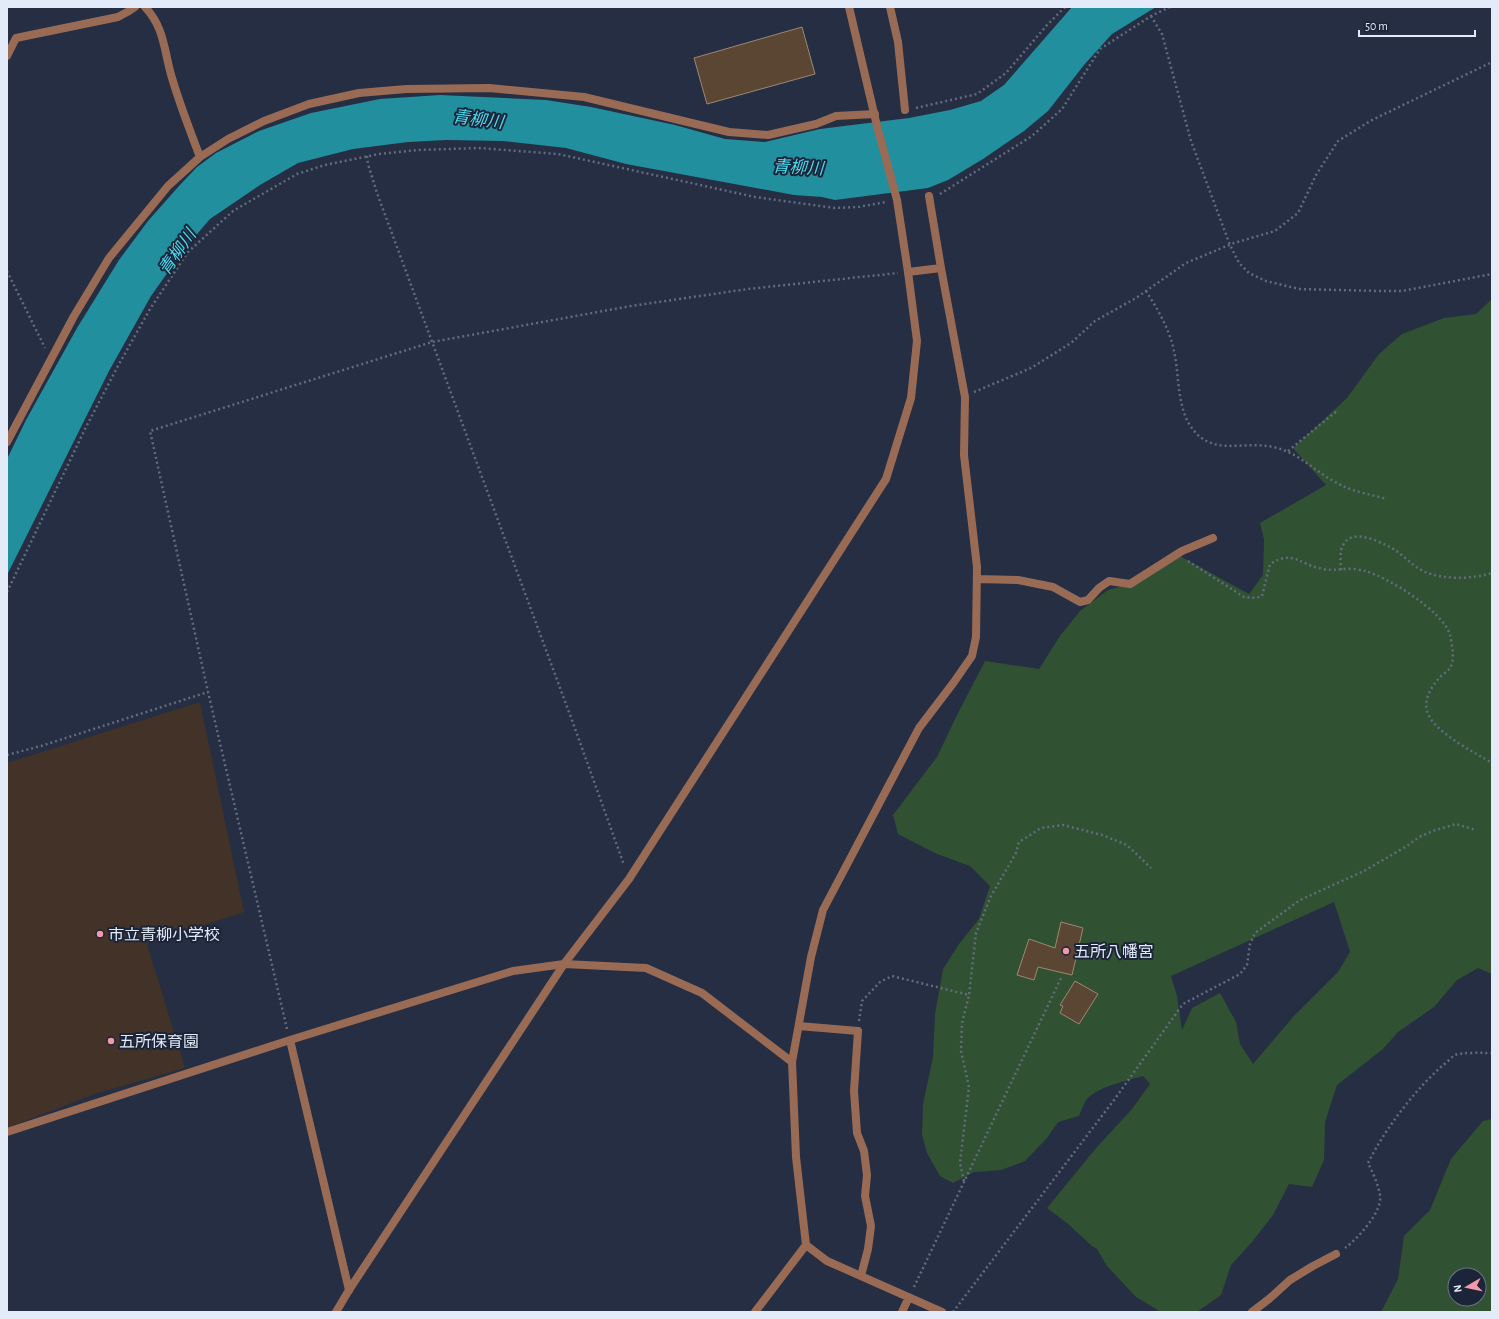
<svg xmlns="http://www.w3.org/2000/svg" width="1499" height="1319" viewBox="0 0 1499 1319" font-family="'Alegreya Sans','Noto Sans JP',sans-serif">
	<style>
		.education { fill: #423227 }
		.green { fill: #305232; fill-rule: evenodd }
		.water { fill: #218f9e }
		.building { fill: #5a4633; stroke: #9d8873 }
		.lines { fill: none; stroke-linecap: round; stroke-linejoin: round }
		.path { stroke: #636b7e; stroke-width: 2.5; stroke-dasharray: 2 3; stroke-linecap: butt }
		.minor { stroke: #9a6b54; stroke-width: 8 }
		.tertiary { stroke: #9a6b54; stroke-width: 8 }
		.poi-dot { fill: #f39aaa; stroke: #1b2438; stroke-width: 1.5 }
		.labels { text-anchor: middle; stroke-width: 4; stroke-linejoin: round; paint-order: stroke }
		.poi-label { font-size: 16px; fill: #e3eaf8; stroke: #1b2438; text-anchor: start }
		.water-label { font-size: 17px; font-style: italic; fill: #47ddf1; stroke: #1b2438 }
	</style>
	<rect width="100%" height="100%" fill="#252e43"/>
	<path class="education" d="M200,702L244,912L147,944L185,1068L95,1094L7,1128V763Z"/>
	<path class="green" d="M1492,299V974L1478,968L1457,980L1434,1007L1398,1032L1383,1049L1337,1085L1325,1122L1324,1160L1312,1187L1289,1184L1273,1215L1252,1242L1231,1265L1221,1295L1197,1312H1161L1136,1297L1107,1266L1097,1249L1092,1246L1067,1223L1047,1208L1097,1147L1132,1109L1150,1084L1143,1076C1126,1081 1104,1085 1090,1096C1084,1101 1082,1109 1079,1116L1058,1122L1047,1138L1025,1161L1001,1170L974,1172L953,1183L940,1176L927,1153L922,1134L923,1104L933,1057L935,1014L943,969L959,944L979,919L990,886L970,866L937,854L898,834L893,815L937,757L957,715L985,661L1039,669L1060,636L1080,611L1108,590L1130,584L1180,556L1249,594L1263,575L1264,539L1260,523L1326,485L1293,448L1347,398L1379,354L1402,334L1444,318L1476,314ZM1334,902L1350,952L1338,972L1293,1017L1253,1064L1240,1044L1236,1022L1220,993L1192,1008L1182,1030L1177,996L1171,976Z
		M1492,1119V1312H1381L1398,1279L1404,1236L1430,1210L1451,1159L1483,1121ZM1455,1275H1479V1299H1455Z"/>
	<path class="water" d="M1072,7H1156L1112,34L1084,65L1048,111L1024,131L983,159L948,180L928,188L835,200L822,197L794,195L626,164L566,148L503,141L446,140L408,142L353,149L298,163L260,185L210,219L185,248L151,296L109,371L7,575V459L26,420L77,328L119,260L148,221L179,186L197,167L216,153L259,131L311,113L380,99L440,95L546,100L591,107L675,125L725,139L765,142L820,129L909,118L950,110L981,101L1004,85Z"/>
	<path class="building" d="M802,27L815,74L707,104L694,58Z
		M1061,922L1083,928L1072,975L1038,967L1034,980L1017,975L1029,939L1055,948Z
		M1075,981L1098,994L1079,1024L1060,1013L1063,1006L1060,1005Z"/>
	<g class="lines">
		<path class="path" d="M1151,16L1162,34L1191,141L1230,245L1239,263L1249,273L1266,281L1299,289L1376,291H1402L1492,274
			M916,108L977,94L1006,73L1047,25L1065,7
			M367,156L368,164L377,193L573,723L624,865
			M940,194L1032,136L1062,109L1100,49L1151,16L1170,7
			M7,271L45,348
			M1146,291C1157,308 1170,330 1174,351C1179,373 1177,401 1188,422C1209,459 1240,440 1273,447C1299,452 1317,474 1341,485C1354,492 1373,495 1387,499
			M974,392L1031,368L1071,343L1095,321L1136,298L1186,263L1234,243L1275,231L1298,213L1316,175L1338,141L1372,120L1492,62
			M1288,451L1338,410
			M1188,561L1244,597L1256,598L1262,596L1270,564C1294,549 1299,565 1323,569C1335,571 1337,569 1347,569C1352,568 1360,570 1365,571C1388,577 1444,612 1450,635C1452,644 1455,660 1450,668C1447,672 1442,675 1439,678C1431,688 1424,698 1427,711C1433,732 1474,752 1492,763
			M1341,570C1341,562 1339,552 1343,545C1352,528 1378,541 1390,547C1403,554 1412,566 1425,572C1445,580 1472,579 1492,573
			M7,592L86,427L118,366L150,309L188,252L233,211L297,174L325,165L379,154L418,150L479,148L558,154L755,197L835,208L858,207L886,202
			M7,755L41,746L208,692
			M859,1021L862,1001L880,982L892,976L969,995L976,933L991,896L1016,853L1019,842L1041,828L1063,825L1102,835L1127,845L1151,868
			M287,1029L208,692L150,431L432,342L631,306L748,289L898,273
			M964,1181L960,1163L969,1087L961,1051L962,1023L969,995
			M1345,1248C1357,1239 1383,1212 1380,1195C1378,1184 1373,1173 1368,1163C1385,1129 1414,1091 1443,1065C1447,1063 1451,1057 1455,1055C1462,1052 1484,1053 1492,1053
			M914,1287L1061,978
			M953,1312L1114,1100L1183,1004L1240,974L1247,965L1250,944L1255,933L1300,900L1364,871L1407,846L1419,837L1433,831L1456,824L1476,830"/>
		<path class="minor" d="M145,7C165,28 164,52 172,78C180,105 190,131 200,157
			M890,7L898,42L905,110
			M7,56L16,38L118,17L129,11L135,7
			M929,196L941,268
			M7,442L74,316L109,258L168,186L200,157L228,139L264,121L309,104L359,93L406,89L489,88L584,97L729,132L768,135L816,124L836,116L875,114
			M977,579L1018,580L1053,587L1080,602L1088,600L1099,588L1109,581L1130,584L1182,551L1213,538
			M799,1026L858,1031L854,1091L857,1133L864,1151L867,1175L865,1196L871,1226L868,1249L861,1276
			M290,1040L349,1290
			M7,1132L290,1040L513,971L564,964L646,968L702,993L792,1062
			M806,1245L827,1261L942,1312
			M755,1312L806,1245L796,1157L792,1062L811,957L823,910L919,728L954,682L972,656L976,637L977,567L964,455L965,397L941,268L908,272
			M902,1312L909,1297
			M1252,1312L1269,1299L1290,1280L1313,1266L1336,1254"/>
		<path class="tertiary" d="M336,1312L349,1290L564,964L629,879L886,479L911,398L917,341L908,272L897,200L877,126L849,7"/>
	</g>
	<g class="poi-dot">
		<circle cx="100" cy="934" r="4"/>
		<circle cx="1066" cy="951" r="4"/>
		<circle cx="111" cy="1041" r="4"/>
	</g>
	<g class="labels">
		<g class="poi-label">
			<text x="108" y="940">市立青柳小学校</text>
			<text x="1074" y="957">五所八幡宮</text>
			<text x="119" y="1047">五所保育園</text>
		</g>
		<g class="water-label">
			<text transform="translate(478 119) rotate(7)" y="6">青柳川</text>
			<text transform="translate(798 167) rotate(3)" y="6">青柳川</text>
			<text transform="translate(177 252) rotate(-55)" y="6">青柳川</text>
		</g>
	</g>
	<rect width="1499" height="1319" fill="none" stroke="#e3eaf8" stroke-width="16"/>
	<g transform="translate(1467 1287) rotate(261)"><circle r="19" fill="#1b2438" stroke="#6b7385"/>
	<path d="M0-3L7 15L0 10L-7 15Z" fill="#f39aaa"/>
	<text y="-6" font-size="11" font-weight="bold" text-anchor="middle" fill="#e3eaf8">N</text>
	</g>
	<path d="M1359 30v6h116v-6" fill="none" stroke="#e3eaf8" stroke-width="2"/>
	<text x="1365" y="30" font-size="12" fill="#e3eaf8" stroke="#1b2438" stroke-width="3" paint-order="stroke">50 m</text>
</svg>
